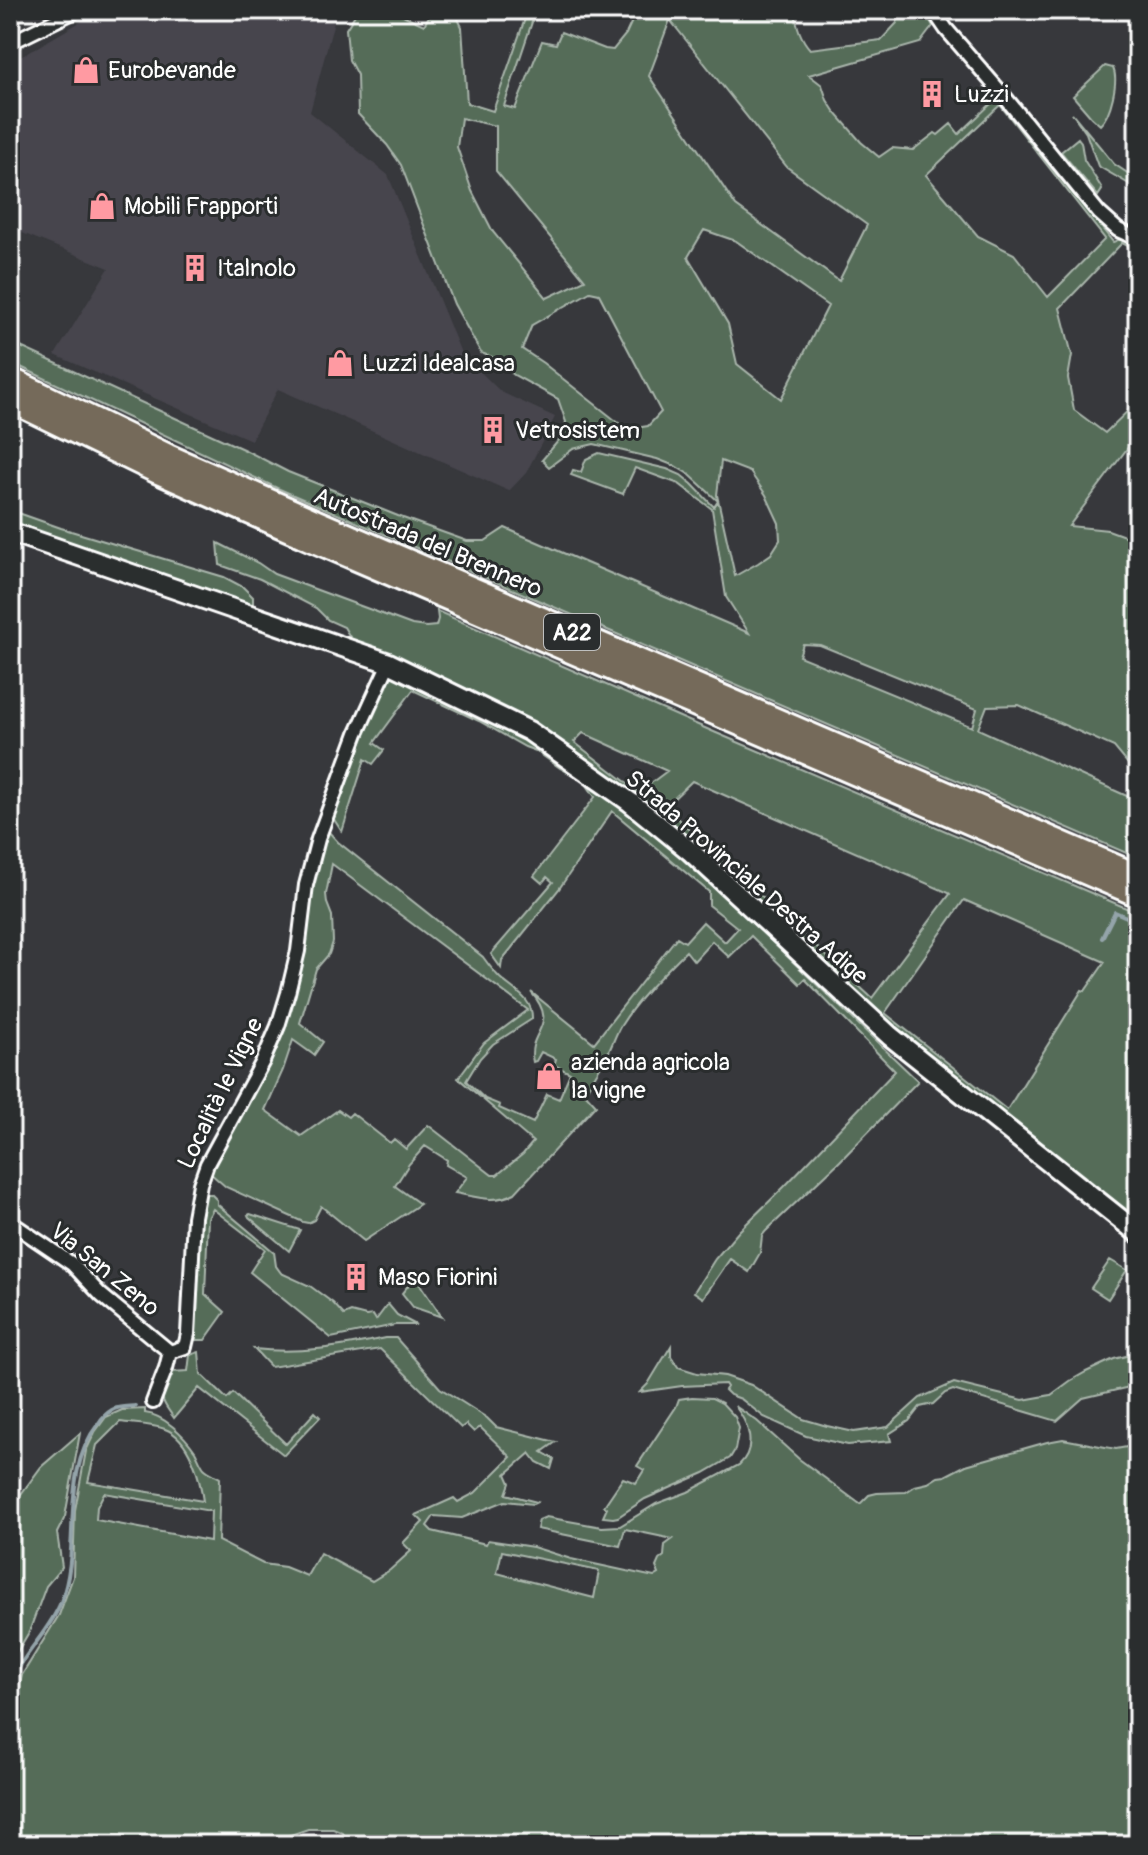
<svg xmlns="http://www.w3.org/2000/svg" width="1148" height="1855" viewBox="0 0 1148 1855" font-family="Pangolin,sans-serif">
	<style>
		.built { fill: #47454d }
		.green { fill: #546c59; stroke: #aab6ac; stroke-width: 2; fill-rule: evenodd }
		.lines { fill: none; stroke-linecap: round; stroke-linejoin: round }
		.stream { stroke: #94a4aa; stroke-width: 4 }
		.street-casing { stroke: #fff; stroke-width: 18 }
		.secondary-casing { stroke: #fff; stroke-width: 24 }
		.highway-casing { stroke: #fff; stroke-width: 28 }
		.street { stroke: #2a2d2e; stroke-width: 12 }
		.secondary { stroke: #2a2d2e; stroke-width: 18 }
		.highway { stroke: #746a5a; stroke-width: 22 }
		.labels { text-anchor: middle; stroke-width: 6; stroke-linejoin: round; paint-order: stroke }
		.shield { fill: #2a2d2e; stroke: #bfc0c0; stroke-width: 2 }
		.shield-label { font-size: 22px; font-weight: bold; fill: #fff }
		.poi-label { font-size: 24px; fill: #fff; stroke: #2a2d2e; text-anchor: start }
		.street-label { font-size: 24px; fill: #fff; stroke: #2a2d2e }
	</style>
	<rect width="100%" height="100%" fill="#37383c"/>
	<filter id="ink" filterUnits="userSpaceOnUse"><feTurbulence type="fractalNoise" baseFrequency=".0125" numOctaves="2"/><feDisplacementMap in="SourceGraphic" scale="16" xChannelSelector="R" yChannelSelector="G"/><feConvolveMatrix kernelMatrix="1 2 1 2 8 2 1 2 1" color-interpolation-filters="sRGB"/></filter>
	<g filter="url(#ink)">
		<path class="built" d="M77,10H337L310,112L388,175L461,353L501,392L555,417L526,473L509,491L278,389L251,440L55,355L109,268L10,228V63L82,21Z"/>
		<path class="green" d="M358,10H392L424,25L433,10H454L462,27L467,103L493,111L528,10H536L504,106L515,109L542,41L556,44L561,32L605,49L613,50L626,34L637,10H795C796,25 800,38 810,49L881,40L897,23L900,10H924L933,26L920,43L809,75L822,85L827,100L834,111L861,142L879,157L892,148L913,150L935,133L938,135L951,124L959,134L995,100L1000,104L1002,103L1113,242C1123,237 1128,240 1138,245V251L1122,243L1060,308L1072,355L1068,378L1074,410L1105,433L1138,401V434L1069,526L1108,530L1138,541V776L1114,747L1019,705L987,706L978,729L1138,801V858L277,488L10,362V342L245,450L288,472L403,518L467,541H485L505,528L749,633L726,597L712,509L679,484L635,468L623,494L571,475L573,470L581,472L586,459L599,453L667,469L681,475L692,484L714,507L718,501L690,475L675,466L657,459L594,444L573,449L549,467L542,460L559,440L566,422L558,399L514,375L492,357L481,353L454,304L401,165L387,145L358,114L357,75L349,60L346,29ZM670,20L787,167L867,225L839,281L736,206L649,76ZM1000,105L1105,239L1048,297L1014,254L978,236L926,175ZM461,118L496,126V171L585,280L547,298L493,232L472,191L457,147ZM704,230L736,241L828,306L781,399L737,364L728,324L688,257ZM590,292L599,294L661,412L648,426L630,429L620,424L543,363L522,349L532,325ZM721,461L750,472L766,495L779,523L780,540L771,554L758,563L735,576L717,495ZM803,644L820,645L977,709L972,727L799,656Z
			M1105,66L1113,68C1119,80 1111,115 1100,125L1091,117L1073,96Z
			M1072,113L1114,164L1138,180L1129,184L1098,166L1086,133Z
			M1078,138L1081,142L1084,160L1101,187L1102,190L1098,196L1061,152Z
			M10,510L61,528L224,577L243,587L253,597V607L68,544L10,522Z
			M218,543L258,563L274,574L412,625L426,627L436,626L438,619L437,611L714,732L1138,913V1221L1014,1127L877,1018L637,796L555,737L528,720L411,663L353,642L344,627L328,620L316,608L260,579L220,565ZM583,733L667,771L639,792L574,742ZM692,781L949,893L950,894L872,998L665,807ZM964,900L1105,962L1085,991L1082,990L1007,1110L885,1013Z
			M397,674L525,737L614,797L747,918L918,1081L840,1161L766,1231L762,1236L760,1253L749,1272L730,1259L703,1298L694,1292L715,1259L739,1231L784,1187L895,1071L805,979L800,984L751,936L729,957L712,941L694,961L686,951C663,974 637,999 620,1027C615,1036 612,1046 607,1055C600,1068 592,1079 585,1093L596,1105L515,1193C495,1204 476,1197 455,1193L467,1177L446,1165L447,1160L425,1146L409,1164L395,1186L420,1204L364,1241L321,1206L314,1220L308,1223L303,1222L226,1187L210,1173L246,1106L273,1049L325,831H328L338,842L372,869L483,957C488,964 494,972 500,978C514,991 533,998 532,1019L493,1044L480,1058L466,1081L485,1099L500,1105L499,1108L533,1123L547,1094L559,1099L570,1073L554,1065L556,1059L541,1052L536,1061L533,1062C526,1030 561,1027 531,992L594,1043L677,937L685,942L703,922L725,942L738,928L709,905V892L612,811L559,889L502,960L501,968L491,954L553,882L547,877L542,883L534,876L595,797L584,781L560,768L536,751L525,747L479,721L413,690L374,743L384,750L373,764L365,759L342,832L333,818L366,731L372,710L387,679ZM332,864L528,1010L484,1043L458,1078L533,1142L523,1154L497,1175H492L428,1125L406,1149L394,1139L390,1143L352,1113L348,1117L338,1110L301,1136L265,1110L283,1070L293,1040L314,1055L323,1042L300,1023L316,969L329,954L333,942L332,916L327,903L326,894Z
			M204,1194H211L217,1200V1204L274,1252L276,1266L281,1273L310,1286L333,1303L344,1315L351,1312L366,1316L373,1315L376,1320L388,1304L397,1315L416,1325H395L331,1338L250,1272L265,1249L213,1209L208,1218L205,1294L225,1312L205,1340H196L198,1233L200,1204Z
			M250,1214L300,1230L289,1251L249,1217L248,1215Z
			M1110,1260L1127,1270L1108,1299L1091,1288Z
			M415,1277L442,1317L413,1307L402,1293Z
			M385,1338H396L440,1388L487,1418L496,1427L556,1442L542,1452L554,1459L551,1469L537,1462L530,1453L506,1474L510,1483L506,1494L537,1502L533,1504L505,1501L462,1518L434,1516L427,1526L432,1531L486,1544L488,1540L533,1547L571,1559L654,1577L659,1574L656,1567L659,1560L664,1556L665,1545L673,1539L625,1529L620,1546L537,1529L539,1520L546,1517L602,1527L620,1526L656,1504L688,1492L739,1465C758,1447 748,1423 735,1406L757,1421L799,1459L860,1504L869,1495L877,1493L906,1492L915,1486L928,1483L938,1477L945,1476L966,1465L1047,1442L1063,1439L1116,1449L1138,1445V1845H350L343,1833L333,1829H308L273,1841L220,1839L188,1845H126L98,1839L87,1841L86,1845H10V1717L13,1716L22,1675L59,1615L73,1577L75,1510L86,1451L95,1432L106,1417L122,1410L145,1409V1413C164,1415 184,1435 195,1451C198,1456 200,1463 204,1468C208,1472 215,1475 220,1478L218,1541L263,1564L285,1567L307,1576L320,1553L372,1581L390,1570L411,1551L403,1543L423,1522L416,1515L454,1498L458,1502L475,1493L511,1457L480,1427L474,1432L466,1424L461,1428L380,1349L271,1367L254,1349C299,1354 341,1347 385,1338ZM120,1422C134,1424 152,1424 165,1429C190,1438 200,1478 203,1501L88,1482L97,1445ZM104,1493L211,1511L210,1541L96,1520L97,1507ZM502,1551L599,1571L594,1598L497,1573Z
			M671,1346V1356L678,1367L697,1373L725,1376L751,1385L803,1419L827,1426L854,1432L888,1427L920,1398L954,1383L1023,1400L1051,1395L1070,1381L1086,1372L1114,1359L1138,1353V1385L1083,1398L1057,1421L953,1390L945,1393L933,1404L920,1407L909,1421L889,1434L891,1441L848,1445L806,1436L764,1417L741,1399L730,1395L725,1390L727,1387L725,1384L682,1386L640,1392L648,1384Z
			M199,1352L201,1374L227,1399L233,1393L286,1444L315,1412L320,1417L284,1455L199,1388L174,1418C158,1396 159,1396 171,1372L188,1371L190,1355Z
			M692,1397L712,1398L722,1403L735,1417L739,1428L735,1450L730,1458L704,1473L645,1499L618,1517L613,1518L603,1517L607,1508L604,1506L623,1478L636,1483L644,1470L637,1466L676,1407L679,1399Z
			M80,1433L65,1517L57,1533L62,1567L46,1586L29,1632L10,1664V1509L41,1467Z"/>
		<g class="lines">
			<path class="stream" d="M1102,938L1115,912L1138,922
				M10,1693C13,1684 16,1673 21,1664C34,1643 52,1625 61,1602C83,1545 58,1475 99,1423C102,1418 107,1413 112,1410C119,1406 129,1407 136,1406"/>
			<g class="street-casing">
				<path id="street" d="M933,10L946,29L1004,96L1099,213L1118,230L1138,239
					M10,43L77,10
					M10,1222L72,1264L101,1295L170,1352
					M153,1402L166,1368L170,1352L185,1347L188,1334L194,1217L200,1184L207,1164L263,1061L278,1026L288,993L298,951L306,885L318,839L357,733L389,663"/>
			</g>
			<g class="secondary-casing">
				<path id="secondary" d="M10,532L389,663L529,731L630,802L690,851L890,1036L1138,1233"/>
			</g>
			<g class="highway-casing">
				<path id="highway" d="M10,379L168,456L317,522L1138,876
					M10,400L158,472L310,539L1138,895"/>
			</g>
			<use href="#street" class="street"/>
			<use href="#secondary" class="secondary"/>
			<use href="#highway" class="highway"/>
		</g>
	</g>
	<defs>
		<g id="shop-bare" transform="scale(2.16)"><path d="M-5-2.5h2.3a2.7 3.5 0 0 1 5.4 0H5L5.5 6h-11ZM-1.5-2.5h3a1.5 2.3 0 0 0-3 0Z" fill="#ff9aa2" stroke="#2a2d2e" stroke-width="2.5" paint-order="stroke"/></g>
		<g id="building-bare" transform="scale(2.16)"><path d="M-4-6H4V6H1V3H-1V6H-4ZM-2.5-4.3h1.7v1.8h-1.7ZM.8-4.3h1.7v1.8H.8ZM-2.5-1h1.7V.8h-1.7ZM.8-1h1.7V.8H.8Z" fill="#ff9aa2" stroke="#2a2d2e" stroke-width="2.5" paint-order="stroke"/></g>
	</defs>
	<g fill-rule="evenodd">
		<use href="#shop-bare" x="86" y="70"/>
		<use href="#building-bare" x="932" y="94"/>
		<use href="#shop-bare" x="102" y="206"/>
		<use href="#building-bare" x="195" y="268"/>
		<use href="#shop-bare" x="340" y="363"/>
		<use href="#building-bare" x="493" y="430"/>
		<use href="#shop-bare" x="549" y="1076"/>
		<use href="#building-bare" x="356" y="1277"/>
	</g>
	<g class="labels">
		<rect class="shield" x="544" y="614" width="56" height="36" rx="6"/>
		<g class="shield-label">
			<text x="572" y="640">A22</text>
		</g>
		<g class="poi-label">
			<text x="108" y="78">Eurobevande</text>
			<text x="954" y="102">Luzzi</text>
			<text x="124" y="214">Mobili Frapporti</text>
			<text x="217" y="276">Italnolo</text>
			<text x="362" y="371">Luzzi Idealcasa</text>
			<text x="515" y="438">Vetrosistem</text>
			<text x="571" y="1070">azienda agricola<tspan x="571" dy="28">la vigne</tspan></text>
			<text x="378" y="1285">Maso Fiorini</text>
		</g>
		<g class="street-label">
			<text transform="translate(428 542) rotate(23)" y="8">Autostrada del Brennero</text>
			<text transform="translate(747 877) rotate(41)" y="8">Strada Provinciale Destra Adige</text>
			<text transform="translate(220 1093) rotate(-64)" y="8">Località le Vigne</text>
			<text transform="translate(105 1269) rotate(39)" y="8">Via San Zeno</text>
		</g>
	</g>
	<rect width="1148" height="1855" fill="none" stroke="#2a2d2e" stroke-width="40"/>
	<rect x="20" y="20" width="1108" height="1815" fill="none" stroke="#fff" stroke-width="3" filter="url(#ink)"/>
</svg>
